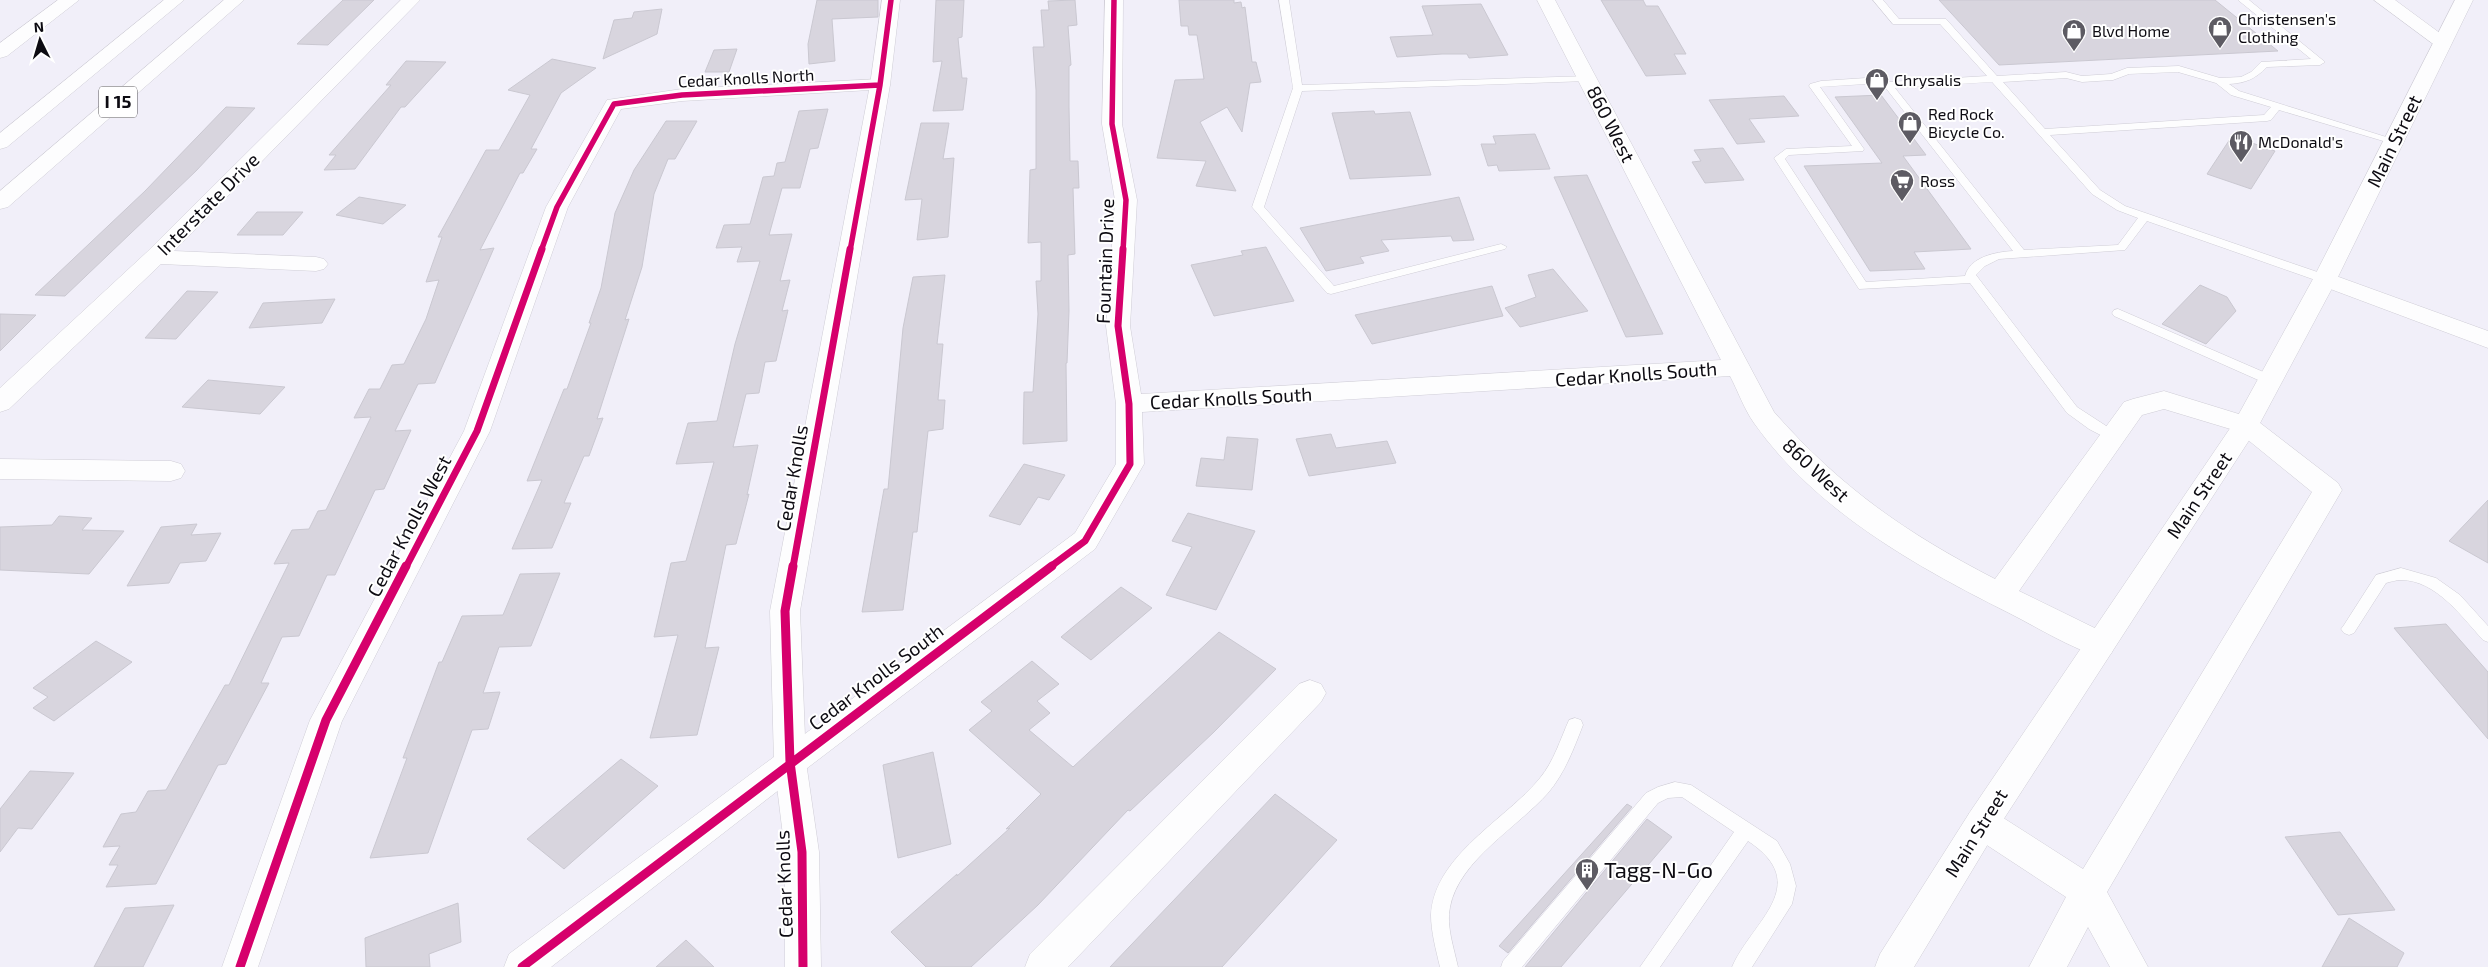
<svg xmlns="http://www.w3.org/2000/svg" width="2488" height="967" viewBox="0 0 2488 967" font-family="'Exo 2',sans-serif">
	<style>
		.building { fill: #d8d5de; stroke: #cac8d1 }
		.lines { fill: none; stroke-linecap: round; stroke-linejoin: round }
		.lane-casing { stroke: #cfcdd6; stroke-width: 1 }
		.street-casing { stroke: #cfcdd6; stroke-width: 1 }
		.secondary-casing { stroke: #cfcdd6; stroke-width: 1 }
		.primary-casing { stroke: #cfcdd6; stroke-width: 1 }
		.highway-casing { stroke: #cfcdd6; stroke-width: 1 }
		.lane { fill: #fdfdfe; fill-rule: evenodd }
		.street { fill: #fdfdfe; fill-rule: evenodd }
		.secondary { fill: #fdfdfe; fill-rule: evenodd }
		.primary { fill: #fdfdfe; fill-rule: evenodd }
		.highway { fill: #fdfdfe; fill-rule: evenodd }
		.cycleway-far2-casing { stroke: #fff; stroke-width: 8 }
		.cycleway-far1-casing { stroke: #fff; stroke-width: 10 }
		.cycleway-casing { stroke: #fff; stroke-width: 12 }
		.cycleway-far2 { stroke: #d6006c; stroke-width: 5.5 }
		.cycleway-far1 { stroke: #d6006c; stroke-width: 7 }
		.cycleway { stroke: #d6006c; stroke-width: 9 }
		.labels { text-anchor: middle; stroke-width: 4; stroke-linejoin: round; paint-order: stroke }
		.far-poi-label { font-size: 16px; fill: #0d0b12; stroke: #fff; text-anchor: start }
		.far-street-label { font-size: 16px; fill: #0d0b12; stroke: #fff }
		.shield { fill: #fff; stroke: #565459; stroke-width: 1 }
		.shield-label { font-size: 18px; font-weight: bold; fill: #0d0b12 }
		.street-label { font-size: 19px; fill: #0d0b12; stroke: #fff }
		.near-poi-label { font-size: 22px; fill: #0d0b12; stroke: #fff; text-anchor: start }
	</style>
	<rect width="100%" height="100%" fill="#f1eff9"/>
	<path class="building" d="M343,0H374L328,45L297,44Z
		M817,0H878V17L832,19L835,61L809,64L808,44Z
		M936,0H964L962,37L958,38L962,78H967L963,110L933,111L942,61L933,62Z
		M1075,0L1077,25L1068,26L1071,65L1069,66V107L1070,161H1078L1079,188H1073L1075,254L1068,255L1069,311L1067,363H1066L1067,441L1023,444L1024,392H1033L1038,314L1036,281H1041V242L1028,243L1030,170L1036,169V90L1033,47H1044L1041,10H1049L1048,1Z
		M1179,0H1234V3L1241,2L1242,8L1245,7L1252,62H1256L1261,82L1250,83L1242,132L1227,107L1200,122L1236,191L1196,186L1206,161L1157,158L1175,80L1204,79L1197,35H1189L1188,26H1181Z
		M1601,0H1643L1646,6H1658L1686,54H1674L1686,74L1646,76Z
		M1939,0H2215L2278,51L1999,65Z
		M1481,4L1508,55L1469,58L1467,54H1442L1397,57L1390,37L1433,35L1422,6Z
		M662,9L657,34L603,59L614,20L632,18L634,12Z
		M737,49L729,72H705L714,50Z
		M552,59L596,68L561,93L531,149H537L523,173H520L480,250L494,248L435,383L418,384L395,431L411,430L384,489L375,490L335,575H327L299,636L282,637L261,683H269L226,764L218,765L156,884L106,887L118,865H109L120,846L103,847L121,814L136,812L148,791L166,790L225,685H229L289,563L274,564L292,530L309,529L318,511L326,510L371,417L354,418L369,389H380L392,365L404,364L426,319L439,280L426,282L442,237H438L486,150H499L530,95L508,90Z
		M406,61L446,62L405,107H401L355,169L324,170L336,155H329L391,85H386Z
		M1881,95L1926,155L1903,156L1971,249L1914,252L1925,269L1870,271L1804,166L1882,163L1835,97Z
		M1784,96L1799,116L1749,119L1765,142L1737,144L1709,100Z
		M226,107L255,108L196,171L65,296L35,295L145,191Z
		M828,109L818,148L810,149L800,188H782L769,235L792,234L780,281L790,280L782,311L788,310L776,361L765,362L759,393L746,394L733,447L758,445L747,495L749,494L736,544L726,545L705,648L719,647L697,735L650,738L678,635L654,637L671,563L686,561L714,462L676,464L688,423L717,421L735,344L760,261L737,262L742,247L716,248L724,225L750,224L763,177L774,176L777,163L785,162L799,111Z
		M1374,111L1375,114L1410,112L1431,175L1350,179L1332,113Z
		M666,121H697L675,159H668L654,194L642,267L625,320L629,319L597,419L603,418L589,456H584L564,503H571L552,548L512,549L542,480L527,481L564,389H567L591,323H589L601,288L615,213L634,170Z
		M921,123H949L943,159L954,158L948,237L917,240L922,199L905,200Z
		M1535,134L1550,169L1499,171L1497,165L1488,166L1481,144H1496L1493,136Z
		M2232,136L2275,151L2251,189L2207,174Z
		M1723,148L1744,180L1705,183L1692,162L1701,161L1694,150Z
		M1587,175L1613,231L1663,334L1626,337L1554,177Z
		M359,197L406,205L383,224L336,215Z
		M1459,197L1474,240L1453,241L1451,236L1381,240L1389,251L1360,257L1364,263L1326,271L1300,228Z
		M257,212H303L283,235H237Z
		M1266,247L1294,301L1214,316L1191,265L1243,255L1241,251Z
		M1553,269L1588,311L1520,327L1505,308L1536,297L1528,275Z
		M945,275L937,344H943L938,400H945L943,429L928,431L917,532H913L903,610L862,612L884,489H888L903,328L913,277Z
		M2200,285L2227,297L2236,311L2206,344L2162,324Z
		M1492,286L1503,316L1372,344L1355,315Z
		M187,291L218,292L176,339L145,338Z
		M335,299L322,323L249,328L263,303Z
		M0,314L36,315L0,351Z
		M208,380L285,387L260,414L182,407Z
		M1331,434L1336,448L1387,441L1396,463L1309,476L1296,439Z
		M1227,437L1258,439L1252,490L1196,486L1201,458L1224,460Z
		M1024,464L1065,475L1049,500L1038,497L1020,525L989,516Z
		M2488,500V563L2449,541Z
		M1188,513L1255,531L1216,610L1166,595L1192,547L1172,541Z
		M59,516L92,518L82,530L124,531L89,574L0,570V527L52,525Z
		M197,524L191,535L221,533L206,561L180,563L169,583L127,586L161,527Z
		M560,573L531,646L499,647L483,693L500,692L488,729L472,730L428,853L370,858L407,758H403L439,662H442L462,616L503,615L520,574Z
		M1121,587L1152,608L1091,660L1061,637Z
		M2446,624L2488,672V739L2394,628Z
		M1219,632L1276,669L1214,732L1130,811L1128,810L1038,905L971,967H926L891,932L957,874V876L1010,828L1006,829L1041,794L969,730L992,711L981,702L1032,661L1059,684L1037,701L1050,713L1029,730L1073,767Z
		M96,641L132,662L54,721L33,708L48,697L33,688Z
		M933,752L951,844L898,858L883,765Z
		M621,759L658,786L564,869L527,839Z
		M30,771L74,773L32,829L18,828L0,852V809Z
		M1275,794L1337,840L1222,967H1110Z
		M1627,804L1632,807L1508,953L1499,946Z
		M1647,819L1672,837L1561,967H1525Z
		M2340,832L2395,910L2338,915L2285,837Z
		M458,903L461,942L429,954L430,967H366L365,938Z
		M174,905L143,967H94L125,908Z
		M2349,918L2404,953L2397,967H2322Z
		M686,940L714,967H656Z"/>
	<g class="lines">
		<g class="lane-casing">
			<path id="lane" d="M1279,0H1289L1302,85L1590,76V80L1587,81L1302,91L1264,207L1334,286L1501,244L1507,247L1505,249L1331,294L1327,293L1252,207L1293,88Z
				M1873,0H1883L1899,19H1946L1997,76L2066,72L2082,76L2111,74L2127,68L2179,66L2220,78L2241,77L2251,72L2261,62L2311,59L2238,0H2249L2325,62L2320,65L2267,67C2255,79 2246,83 2229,84L2239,91L2399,141L2394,144L2390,143L2279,110L2271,120L2267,121L2050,135L2100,190L2125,206L2329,276L2331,279L2325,283L2321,282L2147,221L2125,250L1999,259L1985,266L1976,275L2077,407L2117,433L2119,436L2117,439L2112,441L2089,429L2067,413L1970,283L1859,289L1774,158L1786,149L1852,146L1809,86L1810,84L1821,81L1866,78L1888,82L1987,76L1940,24H1893ZM2178,72L2216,83L2231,95L2271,107L2264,115L2045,129L2003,82L2066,78L2082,82L2113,80L2129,74ZM1992,82L2092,194L2117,210L2138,218L2118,245L2024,250L1895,88ZM1866,84L1885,87L2013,251C1995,252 1970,257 1965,276L1866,282L1785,159L1789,155L1863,151L1864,149L1820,87Z
				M2118,309L2275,377L2276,380L2270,384L2265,383L2114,316L2112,313L2114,310Z
				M2401,568L2436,578L2460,595L2488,626V642L2483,640C2462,617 2436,580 2401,580C2396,580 2390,582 2386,583L2354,633L2349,635L2344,633L2341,629L2344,625L2376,575Z
				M1575,718L1581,720L1583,725C1574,748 1565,773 1548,793C1518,827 1459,860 1450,907C1446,926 1454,948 1458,967H1440C1436,950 1431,932 1431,915C1434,855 1507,819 1540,778C1554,761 1560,740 1569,720Z
				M1675,782L1691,785L1777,841L1790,864L1796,886L1792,904L1752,967H1732C1752,921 1814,885 1748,841L1660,967H1640L1734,832L1682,797L1668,798L1658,803L1522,967H1501L1503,961L1646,793L1658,787Z"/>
		</g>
		<g class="street-casing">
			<path id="street" d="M401,0H420L174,251L316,257L324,259L328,264L324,269L316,271L161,264L9,409L0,412V388L147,252Z
				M1105,0H1123L1122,124L1137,200L1130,326L1141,394L1721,360L1537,0H1555L1774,412C1841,488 1906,533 1995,579L2124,402L2133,399L2164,391L2255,419L2338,483L2342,490L2107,892L2148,967H2110L2088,927L2067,967H2029L2066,897L1970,834L1965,823L1970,812L1982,808L1994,812L2083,869L2312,492L2237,431L2164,409L2142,415L2019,591L2111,636L2115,645L2111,654L2100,657C2069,647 2040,629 2011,614C1917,567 1816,511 1754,423C1744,409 1738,391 1730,376L1142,412L1144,464L1095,549L802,772L551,967H504L509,954L1075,533L1116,464V404L1106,326L1115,200L1102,124Z
				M2374,0H2395L2452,42L2450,46H2436Z
				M880,79L887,81L890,85L887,89L682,101L621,109L568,207L490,431L342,721L258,967H222L310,720L464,431L546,207L607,100L682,89Z
				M2325,272L2488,331V348L2317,284L2313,279L2317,274Z
				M0,459L171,461L181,464L185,471L181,478L171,481L0,479Z
				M1310,680L1321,684L1326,693L1321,702L1068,967H1025L1030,954L1299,684Z"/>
		</g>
		<g class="secondary-casing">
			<path id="secondary" d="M58,0H79L7,56L0,58V43Z
				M882,0H900L890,85L800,611L806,762L819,852L821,967H785V852L774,762L770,611L870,85Z"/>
		</g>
		<g class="primary-casing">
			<path id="primary" d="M2455,0H2473L2337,279L2259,425L1994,834L1914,967H1875L1880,954L1970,812L2235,421L2313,279Z"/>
		</g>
		<g class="highway-casing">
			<path id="highway" d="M164,0H184L7,147L0,149V133Z
				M224,0H244L8,207L0,209V191Z"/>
		</g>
		<use href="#lane" class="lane"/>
		<use href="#street" class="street"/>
		<use href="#secondary" class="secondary"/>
		<use href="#primary" class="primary"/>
		<use href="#highway" class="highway"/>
		<g class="cycleway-far2-casing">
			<path id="cycleway-far2" d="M1114,0L1112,124L1126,200L1123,251
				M541,251L557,207L614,104L682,95L880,85
				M850,251L880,85L891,0"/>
		</g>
		<g class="cycleway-far1-casing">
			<path id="cycleway-far1" d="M406,567L477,431L542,249
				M793,567L850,249
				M1050,567L1085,541L1130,464L1129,404L1118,326L1123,249"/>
		</g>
		<g class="cycleway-casing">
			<path id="cycleway" d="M793,566L785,611L790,762L802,852L803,967
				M240,967L326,720L406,566
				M522,967L1052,566"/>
		</g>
		<use href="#cycleway-far2" class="cycleway-far2"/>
		<use href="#cycleway-far1" class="cycleway-far1"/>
		<use href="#cycleway" class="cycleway"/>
	</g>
	<defs>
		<g id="shop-pin" transform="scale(1.25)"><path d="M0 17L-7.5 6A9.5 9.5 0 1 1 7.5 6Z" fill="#5d5b63" stroke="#fff"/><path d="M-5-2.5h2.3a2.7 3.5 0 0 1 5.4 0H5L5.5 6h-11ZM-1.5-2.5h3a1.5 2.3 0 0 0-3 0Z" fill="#fff"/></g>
		<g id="restaurant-pin" transform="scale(1.25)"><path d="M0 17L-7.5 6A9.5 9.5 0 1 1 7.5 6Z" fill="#5d5b63" stroke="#fff"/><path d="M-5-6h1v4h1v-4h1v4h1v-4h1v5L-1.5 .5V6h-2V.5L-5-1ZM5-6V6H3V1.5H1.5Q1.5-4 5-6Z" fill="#fff"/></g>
		<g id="supermarket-pin" transform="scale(1.25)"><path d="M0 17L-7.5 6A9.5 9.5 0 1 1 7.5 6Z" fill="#5d5b63" stroke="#fff"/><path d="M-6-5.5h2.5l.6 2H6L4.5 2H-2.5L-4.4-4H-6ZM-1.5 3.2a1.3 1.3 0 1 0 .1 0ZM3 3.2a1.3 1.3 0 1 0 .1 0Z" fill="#fff"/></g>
		<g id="building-pin" transform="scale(1.25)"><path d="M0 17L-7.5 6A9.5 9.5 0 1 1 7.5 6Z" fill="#5d5b63" stroke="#fff"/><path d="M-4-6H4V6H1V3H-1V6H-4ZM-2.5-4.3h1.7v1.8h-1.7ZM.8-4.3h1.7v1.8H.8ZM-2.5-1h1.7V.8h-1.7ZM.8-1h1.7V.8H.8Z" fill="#fff"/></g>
	</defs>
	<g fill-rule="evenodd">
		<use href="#shop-pin" x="2220" y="28"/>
		<use href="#shop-pin" x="2074" y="31"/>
		<use href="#shop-pin" x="1877" y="80"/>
		<use href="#shop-pin" x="1910" y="123"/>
		<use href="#restaurant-pin" x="2241" y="142"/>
		<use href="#supermarket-pin" x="1902" y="181"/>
		<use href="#building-pin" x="1587" y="870"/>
	</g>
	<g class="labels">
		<g class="far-poi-label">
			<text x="2238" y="25">Christensen's<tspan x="2238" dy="18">Clothing</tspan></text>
			<text x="2092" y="37">Blvd Home</text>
			<text x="1894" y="86">Chrysalis</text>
			<text x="1928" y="120">Red Rock<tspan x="1928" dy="18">Bicycle Co.</tspan></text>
			<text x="2258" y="148">McDonald's</text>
			<text x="1920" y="187">Ross</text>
		</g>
		<g class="far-street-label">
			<text transform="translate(746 78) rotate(-3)" y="6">Cedar Knolls North</text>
		</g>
		<rect class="shield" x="99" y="86.5" width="38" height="31" rx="4"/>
		<g class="shield-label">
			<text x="118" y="108">I 15</text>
		</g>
		<g class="street-label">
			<text transform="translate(1611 124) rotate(63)" y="7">860 West</text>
			<text transform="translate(2394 141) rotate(-64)" y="7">Main Street</text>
			<text transform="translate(208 204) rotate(-45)" y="7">Interstate Drive</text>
			<text transform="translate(1105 261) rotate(-88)" y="7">Fountain Drive</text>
			<text transform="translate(1636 374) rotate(-4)" y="7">Cedar Knolls South</text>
			<text transform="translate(1231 398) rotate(-3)" y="7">Cedar Knolls South</text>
			<text transform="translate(1816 470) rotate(43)" y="7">860 West</text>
			<text transform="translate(792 478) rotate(-80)" y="7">Cedar Knolls</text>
			<text transform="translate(2199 495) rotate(-56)" y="7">Main Street</text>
			<text transform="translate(409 526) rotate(-62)" y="7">Cedar Knolls West</text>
			<text transform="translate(876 677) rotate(-37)" y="7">Cedar Knolls South</text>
			<text transform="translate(1976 833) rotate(-58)" y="7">Main Street</text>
			<text transform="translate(784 884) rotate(-92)" y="7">Cedar Knolls</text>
		</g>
		<g class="near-poi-label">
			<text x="1604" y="878">Tagg-N-Go</text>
		</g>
	</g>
	<g transform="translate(40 40) rotate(355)" stroke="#ffffff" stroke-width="4" paint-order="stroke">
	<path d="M0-4L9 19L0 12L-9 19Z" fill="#0d0b12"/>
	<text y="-8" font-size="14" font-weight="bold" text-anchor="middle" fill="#0d0b12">N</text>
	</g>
</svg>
